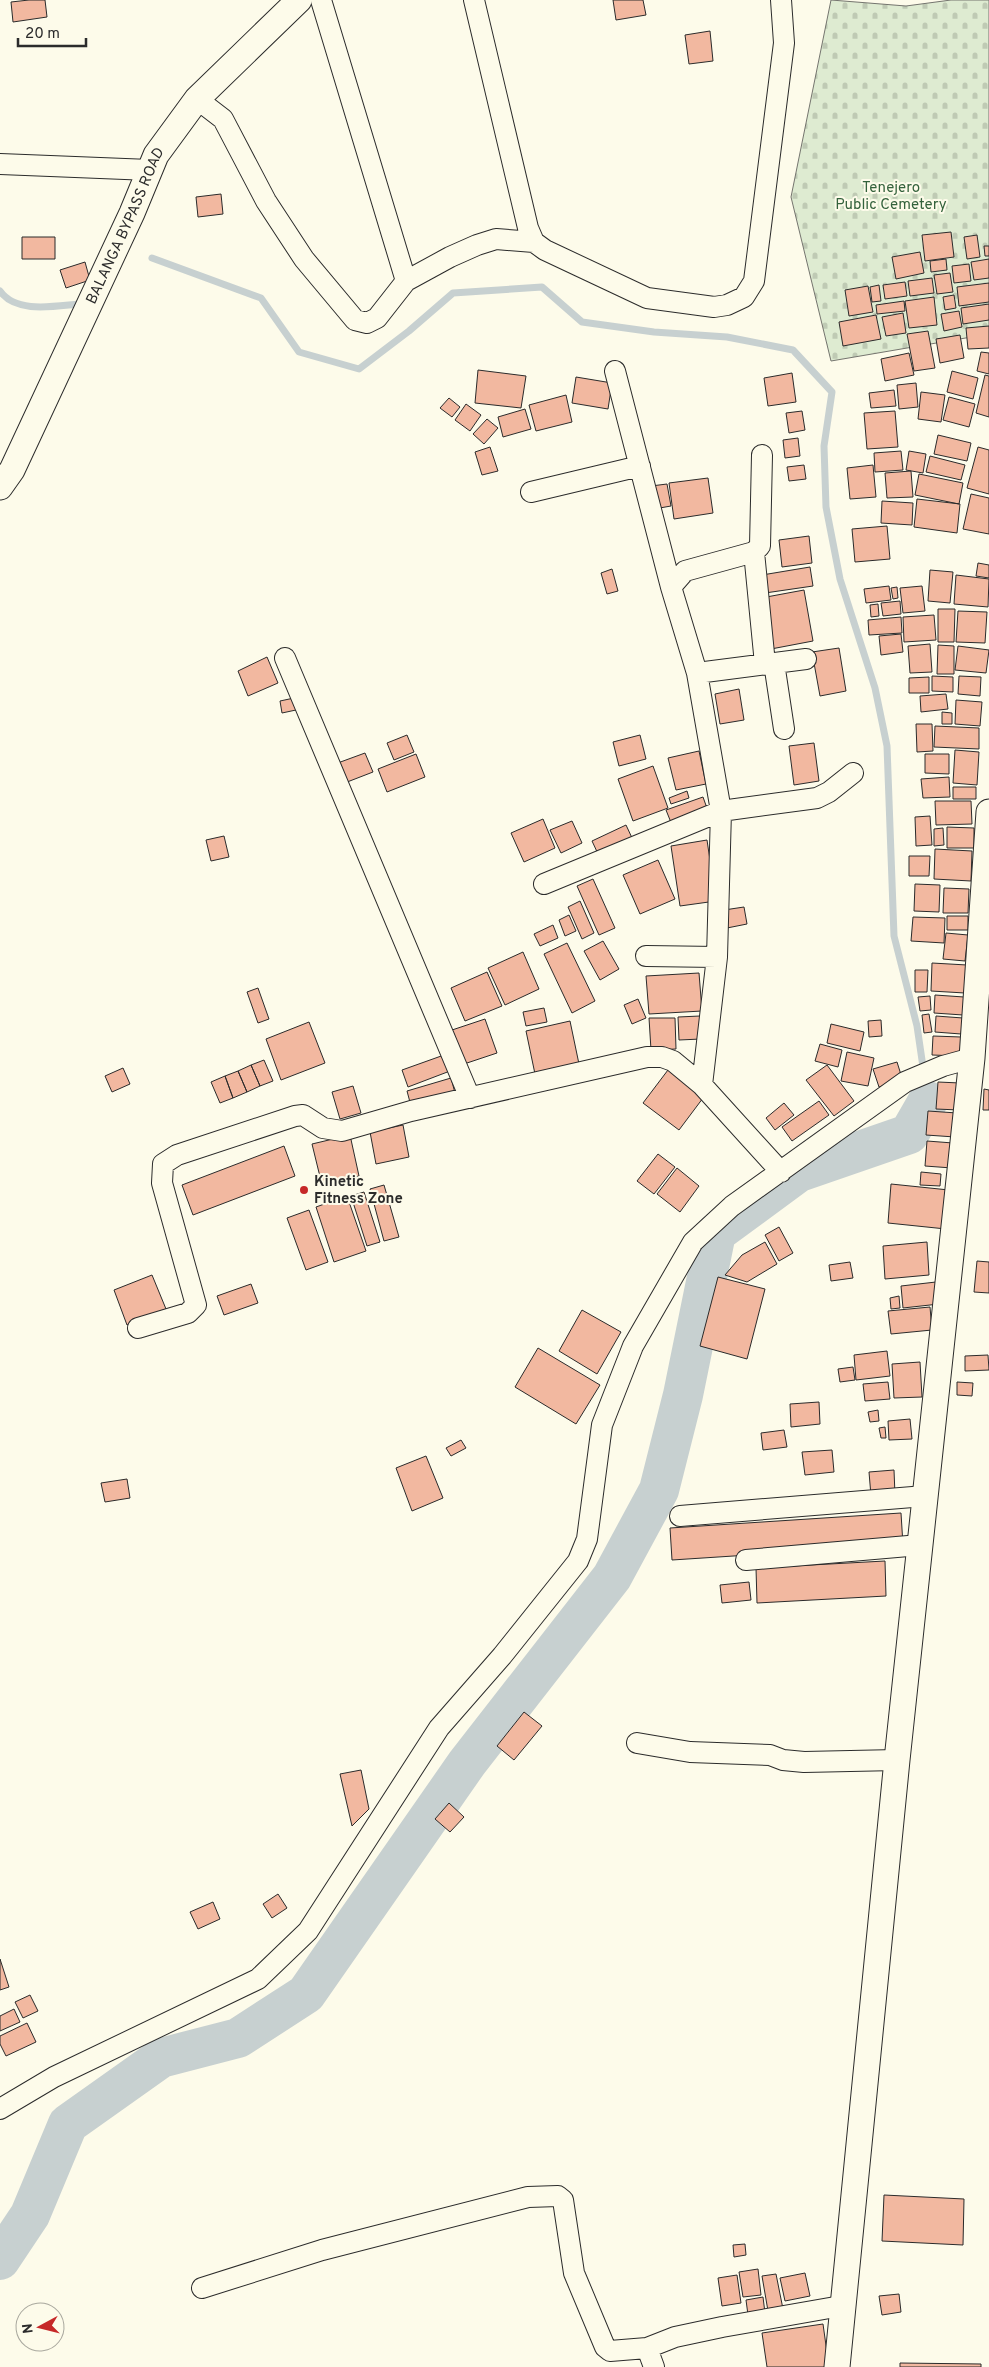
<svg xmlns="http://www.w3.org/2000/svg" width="989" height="2367" viewBox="0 0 989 2367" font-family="Overpass,sans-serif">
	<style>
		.cemetery { fill: url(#cemetery-stones); stroke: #74746e }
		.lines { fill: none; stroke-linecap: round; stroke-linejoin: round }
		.stream { stroke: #c7d0d0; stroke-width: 7 }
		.river { stroke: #c7d0d0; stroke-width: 40 }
		.building { fill: #f2b8a0; stroke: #2b2b2b }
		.minor-casing { stroke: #2b2b2b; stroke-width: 22 }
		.tertiary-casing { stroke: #2b2b2b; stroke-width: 27 }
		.minor { stroke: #fdfbea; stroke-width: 20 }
		.tertiary { stroke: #fdfbea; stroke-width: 25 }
		.poi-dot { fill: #c62828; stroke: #fdfbea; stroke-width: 2 }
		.labels { text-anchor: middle; stroke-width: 4; stroke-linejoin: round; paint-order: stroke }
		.park-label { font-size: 15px; fill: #34623c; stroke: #fdfbea }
		.street-label { font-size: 15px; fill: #2b2b2b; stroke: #fdfbea }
		.poi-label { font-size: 15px; font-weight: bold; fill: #2b2b2b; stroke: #fdfbea; text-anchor: start }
	</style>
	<defs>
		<pattern id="cemetery-stones" width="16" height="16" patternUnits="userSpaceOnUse" patternTransform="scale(1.25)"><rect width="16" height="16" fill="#deebd1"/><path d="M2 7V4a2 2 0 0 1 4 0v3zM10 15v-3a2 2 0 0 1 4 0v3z" fill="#bfcab4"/></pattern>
	</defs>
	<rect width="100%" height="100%" fill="#fdfbea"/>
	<path class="cemetery" d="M831,0L906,6L951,0H989V334L831,361L791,197Z"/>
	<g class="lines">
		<path class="stream" d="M152,258L261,298L299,352L359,369L409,331L453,293L542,287L582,322L654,332L727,337L793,350L832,392L824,446L826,507L840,579L875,688L887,746L894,936L917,1026L928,1101
			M0,291C16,314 55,306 79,304"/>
		<path class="river" d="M0,2260L30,2215L68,2124L161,2058L238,2038L306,1994L467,1763L612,1577L659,1490L683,1395L716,1233L799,1172L909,1134L928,1101"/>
	</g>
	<path class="building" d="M29,0H45L47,17L13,22L11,2Z
		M613,0H643L646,15L616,20Z
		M710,31L713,61L689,64L685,35Z
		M221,194L223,214L198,217L196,197Z
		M951,232L954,257L925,261L922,235Z
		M977,235L980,257L967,259L964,237Z
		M22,237H55V259H22Z
		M984,246H989V256H985Z
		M920,252L924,273L896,279L892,257Z
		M946,259L947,270L931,272L930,261Z
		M989,259V278L974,280L971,262Z
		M85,262L90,280L66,288L60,270Z
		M969,264L971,281L954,283L952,266Z
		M950,273L953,292L937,294L934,275Z
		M932,278L934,293L910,296L908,281Z
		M905,282L907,296L885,299L883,285Z
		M989,283V302L959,306L957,287Z
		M879,285L881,301L872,302L870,287Z
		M868,286L873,312L849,316L845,290Z
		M954,295L956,308L945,310L943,297Z
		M934,297L937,325L909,328L905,301Z
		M904,301L905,311L877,314L876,305Z
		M989,304V320L963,324L961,308Z
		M959,311L962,327L944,331L941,314Z
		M903,313L906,333L886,336L882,317Z
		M876,315L881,339L843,346L839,322Z
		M989,326V348L968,349L966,328Z
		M928,331L935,368L914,371L907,334Z
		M960,335L964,358L940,363L936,339Z
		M981,352L989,353V374L977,371Z
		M909,353L914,375L885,381L881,359Z
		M478,370L526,376L521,408L475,403Z
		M952,371L978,378L973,399L947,392Z
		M792,373L796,402L768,406L764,378Z
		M985,375L989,376V417L976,413Z
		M576,377L612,383L608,409L572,403Z
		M916,383L918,407L899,409L897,385Z
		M894,390L896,406L871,408L869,393Z
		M921,392L945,395L941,422L918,419Z
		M566,395L572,422L536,431L529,405Z
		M949,397L975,404L969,427L943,420Z
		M449,398L460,407L452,417L440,408Z
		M466,404L481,415L470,431L455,420Z
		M525,409L531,429L503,437L498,417Z
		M802,411L805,430L789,433L786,413Z
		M895,411L898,447L867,449L864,413Z
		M487,419L498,428L484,444L473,434Z
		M938,435L971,443L967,461L934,454Z
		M798,438L800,456L785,458L783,440Z
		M490,447L498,471L482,475L475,452Z
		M978,447L989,450V494L967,488Z
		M901,451L903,470L875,472L874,453Z
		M909,451L926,454L923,473L906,470Z
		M930,456L965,465L961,480L926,472Z
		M804,465L806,479L789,481L787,467Z
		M873,465L876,497L850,499L847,468Z
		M911,471L913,497L887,498L885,473Z
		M919,474L963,483L959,504L915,495Z
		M708,478L713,513L674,519L669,483Z
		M667,484L671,506L654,509L651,486Z
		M971,494L989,498V534L963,529Z
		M917,499L960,504L957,533L914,527Z
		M882,501L913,503L912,525L881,523Z
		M887,526L890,559L855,562L852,529Z
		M809,536L812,563L782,567L779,540Z
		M978,563L989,565V578L976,576Z
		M810,567L813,586L765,593L762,575Z
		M612,569L618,591L607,594L601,573Z
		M930,570L953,572L950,603L928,601Z
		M956,575L989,579L988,607L954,604Z
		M889,586L891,600L866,603L864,589Z
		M922,586L925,611L903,613L900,588Z
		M897,587L898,598L893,599L891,588Z
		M804,590L813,641L771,649L761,598Z
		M900,601L901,614L883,616L881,603Z
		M878,604L879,616L871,617L870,605Z
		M938,609H955L954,642H938Z
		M958,611L987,612L985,643L956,642Z
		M934,615L936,640L904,642L903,617Z
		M901,617L902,633L869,635L868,620Z
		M901,634L903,652L881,655L879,636Z
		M930,644L932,672L910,673L908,646Z
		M938,645L954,646V674H937Z
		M958,646L989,650L986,673L955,670Z
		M839,648L846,691L820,696L812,652Z
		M267,657L278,683L248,696L238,671Z
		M932,676L953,677V692L932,691Z
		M959,676L981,677L980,696L958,694Z
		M929,677V693H909V678Z
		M739,689L744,720L720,724L715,694Z
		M946,694L948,709L921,712L920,696Z
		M294,698L296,710L282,713L280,701Z
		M956,700L982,702L980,726L955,724Z
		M942,712L952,713V724H942Z
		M916,724H932L933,751L917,752Z
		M935,726L979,728V749L934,747Z
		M407,735L414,752L394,760L387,743Z
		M640,735L646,759L619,766L613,742Z
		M814,743L819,781L794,785L789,746Z
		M955,750L979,752L977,785L953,783Z
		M699,751L706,784L676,790L668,758Z
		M365,753L373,772L342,784L335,764Z
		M416,754L425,777L387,792L378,769Z
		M925,754H949V774L925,773Z
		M653,766L668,808L633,821L618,779Z
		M949,777L950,797L923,798L921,779Z
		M953,787H976V799H953Z
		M687,791L689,798L671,804L669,798Z
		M703,797L708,811L672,825L666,810Z
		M935,801H971L972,824L936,825Z
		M930,816L932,845L916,846L915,817Z
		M543,819L555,848L524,862L511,833Z
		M572,821L582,843L561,853L550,830Z
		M626,825L633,840L599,856L592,841Z
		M947,827L974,828V848H947Z
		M943,828L944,845L934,846V829Z
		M224,836L229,857L211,861L206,840Z
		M707,840L716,901L680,906L671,846Z
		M935,849L972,851L971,881L934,879Z
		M909,856H930L929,876H909Z
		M658,860L675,899L640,914L623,875Z
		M593,879L615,928L599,935L577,886Z
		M915,884L940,885L939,912L914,911Z
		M944,888L969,889L968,913H943Z
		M580,901L594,933L582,939L568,907Z
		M744,907L747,924L727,928L724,910Z
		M569,915L576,931L565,936L559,920Z
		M947,916H968V930H947Z
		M913,917L945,918L944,943L911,941Z
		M553,925L558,938L540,946L534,934Z
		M946,933L968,935L965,961L943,959Z
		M603,941L619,969L600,980L584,951Z
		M567,943L595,1001L572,1013L544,954Z
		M523,952L539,989L505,1005L488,968Z
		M932,963L967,965L965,993L931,991Z
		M915,970H928L927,992H915Z
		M487,972L502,1006L465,1021L451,988Z
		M699,973L702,1011L649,1014L646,976Z
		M258,988L269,1019L258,1023L247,992Z
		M935,995L964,997L963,1015L934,1013Z
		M930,996L931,1010L920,1011L918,997Z
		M638,999L646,1018L632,1024L624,1005Z
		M544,1008L547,1022L526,1026L523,1012Z
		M929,1014L932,1032L924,1033L922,1015Z
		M700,1016L701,1039L679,1040L678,1017Z
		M936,1016L963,1018L961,1034L935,1032Z
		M649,1018H675L676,1049L651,1050Z
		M485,1019L497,1053L464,1064L452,1030Z
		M881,1020L882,1036L869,1037L868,1021Z
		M570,1021L579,1064L535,1074L526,1031Z
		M309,1022L325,1063L281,1080L266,1039Z
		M831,1024L864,1032L860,1051L827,1043Z
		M933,1036L961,1037L960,1056L932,1055Z
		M820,1044L842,1050L838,1067L815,1061Z
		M847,1052L874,1058L868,1086L841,1081Z
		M444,1055L450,1071L408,1087L402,1070Z
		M264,1060L273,1081L260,1086L251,1065Z
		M897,1062L903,1081L879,1087L873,1069Z
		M251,1065L260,1086L247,1092L238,1071Z
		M827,1065L854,1101L834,1116L806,1080Z
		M671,1066L706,1094L679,1130L643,1103Z
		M123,1068L130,1084L112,1092L105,1076Z
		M238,1071L247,1092L233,1098L225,1076Z
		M225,1076L233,1098L220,1103L211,1082Z
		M451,1078L455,1093L411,1106L407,1091Z
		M938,1082L960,1083L959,1110L936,1109Z
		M353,1086L361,1113L340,1119L332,1092Z
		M984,1089L989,1090V1110H983Z
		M819,1101L829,1115L792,1141L782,1127Z
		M784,1103L794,1115L775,1130L766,1118Z
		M928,1111L957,1113L955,1137L926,1135Z
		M403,1125L409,1157L376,1164L370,1132Z
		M350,1135L359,1176L322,1185L312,1144Z
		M927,1141L953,1143L952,1168L925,1166Z
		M284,1146L295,1176L193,1215L182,1185Z
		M658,1154L675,1167L654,1194L637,1181Z
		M677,1168L699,1186L680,1212L657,1194Z
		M921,1172L941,1174L940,1186L920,1185Z
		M891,1184L949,1190L946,1229L888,1223Z
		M384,1185L399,1237L384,1241L370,1189Z
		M364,1192L380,1242L367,1246L351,1196Z
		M347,1196L366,1251L334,1262L316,1207Z
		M309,1210L328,1262L306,1270L287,1218Z
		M779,1227L793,1253L779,1261L765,1235Z
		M765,1242L777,1264L747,1282L725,1275L742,1255Z
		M927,1242L929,1275L885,1279L883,1246Z
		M977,1261L989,1262V1293L974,1292Z
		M850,1262L853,1278L831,1281L829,1265Z
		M152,1275L166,1309L127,1325L114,1290Z
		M718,1277L765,1289L747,1359L700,1346Z
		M936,1282L939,1304L903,1308L901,1286Z
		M251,1284L258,1303L224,1315L217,1296Z
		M899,1296L900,1308L891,1309L890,1298Z
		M930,1307L932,1330L891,1334L888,1311Z
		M582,1310L621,1332L597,1374L559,1351Z
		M538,1348L600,1385L576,1424L515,1387Z
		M887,1351L890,1376L856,1380L854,1355Z
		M988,1355L989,1370L965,1371V1356Z
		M920,1362L922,1397L894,1398L892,1364Z
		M853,1367L855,1380L840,1382L838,1369Z
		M888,1382L890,1399L865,1401L863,1384Z
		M957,1382L973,1383L972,1396L957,1395Z
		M819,1402L820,1424L791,1427L790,1404Z
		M878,1410L879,1421L870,1422L868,1412Z
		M910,1419L912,1439L889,1440L888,1421Z
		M885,1427L886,1438H881L879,1428Z
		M784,1430L787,1447L763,1450L761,1433Z
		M461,1440L466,1448L451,1456L446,1448Z
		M832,1450L834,1472L805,1475L802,1452Z
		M426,1456L443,1498L412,1511L396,1468Z
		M894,1470L895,1495L871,1496L869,1472Z
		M127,1479L130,1498L105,1502L101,1483Z
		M901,1513L903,1545L672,1560L670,1528Z
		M885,1561L886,1596L757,1603L756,1568Z
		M749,1582L751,1600L722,1603L720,1585Z
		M524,1712L542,1726L514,1760L497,1746Z
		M361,1770L369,1809L352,1826L340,1774Z
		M449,1803L464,1817L450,1832L435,1819Z
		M278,1894L287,1908L272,1918L263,1904Z
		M213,1902L220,1919L198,1929L190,1912Z
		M0,1959L9,1987L0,1990Z
		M30,1995L38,2011L23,2018L15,2002Z
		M14,2009L20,2022L0,2031V2016Z
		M27,2023L36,2042L6,2056L0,2044V2036Z
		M884,2195L964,2199L963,2245L882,2241Z
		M745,2244L746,2255L734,2257L733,2245Z
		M758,2269L761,2295L743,2297L739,2272Z
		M805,2273L810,2296L785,2301L780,2278Z
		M776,2274L783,2309L768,2311L762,2276Z
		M737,2275L741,2303L722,2306L718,2278Z
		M899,2294L901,2312L882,2315L879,2296Z
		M763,2297L765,2313L748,2315L746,2300Z
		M823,2324L829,2367H767L762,2333Z
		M900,2363L981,2364V2367H900Z"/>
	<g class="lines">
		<g class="minor-casing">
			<path id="minor" d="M321,0L406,281
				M474,0L528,228L534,242L545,250L647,298L714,307L727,305L744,297L754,281L784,43L781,0
				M197,99L223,119L266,201L304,259L355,320L367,323L377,318L406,281L450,257L477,245L496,239L534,242
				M0,164L150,170
				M615,371L671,587L697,673L721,811L717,957L702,1085
				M531,492L640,466
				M754,552L760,546L762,455
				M671,587L685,571L754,552L765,664
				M285,658L470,1098
				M774,663L784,729
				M697,673L806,659
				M544,884L721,811L817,798L829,792L853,773
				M646,956L717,957
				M138,1328L188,1313L196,1305L162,1183L163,1164L177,1155L295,1116L303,1115L323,1128L342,1131L411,1111L647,1057H662L673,1061L702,1085L781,1172
				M680,1516L925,1496
				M746,1560L920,1545
				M637,1743L690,1752L770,1755L783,1760L804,1762L897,1760
				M0,2109L54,2077L258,1979L308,1931L439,1728L502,1656L578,1561L587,1539L602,1425L633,1346L693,1242L732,1206L905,1082L943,1066L972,1058
				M202,2288L322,2250L528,2197L558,2196L563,2200L574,2273L605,2347L610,2351L647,2348
				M654,2367L647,2348L675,2337L722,2327L841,2306"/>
		</g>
		<g class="tertiary-casing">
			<g id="tertiary">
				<path id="s1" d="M0,487L12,470L132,213L156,155L197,99L299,0"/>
				<path d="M837,2367L897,1760L972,1058L989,812"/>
			</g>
		</g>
		<use href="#minor" class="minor"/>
		<use href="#tertiary" class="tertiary"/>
	</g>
	<circle class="poi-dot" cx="304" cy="1190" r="5"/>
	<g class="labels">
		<g class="park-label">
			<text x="891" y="192">Tenejero<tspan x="891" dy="17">Public Cemetery</tspan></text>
		</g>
		<g class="street-label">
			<text dy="5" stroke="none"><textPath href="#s1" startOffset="290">BALANGA BYPASS ROAD</textPath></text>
		</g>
		<g class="poi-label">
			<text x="314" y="1186">Kinetic<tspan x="314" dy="17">Fitness Zone</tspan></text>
		</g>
	</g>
	<g transform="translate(40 2327) rotate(263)"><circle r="24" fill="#fdfbea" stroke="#a9a89e"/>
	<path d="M0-4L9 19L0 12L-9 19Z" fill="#c62828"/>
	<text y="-8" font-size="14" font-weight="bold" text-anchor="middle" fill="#2b2b2b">N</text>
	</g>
	<path d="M18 38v8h68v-8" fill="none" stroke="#2b2b2b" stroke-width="2.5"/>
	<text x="25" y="38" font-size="15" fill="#2b2b2b" stroke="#fdfbea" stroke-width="4" paint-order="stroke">20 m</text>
</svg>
